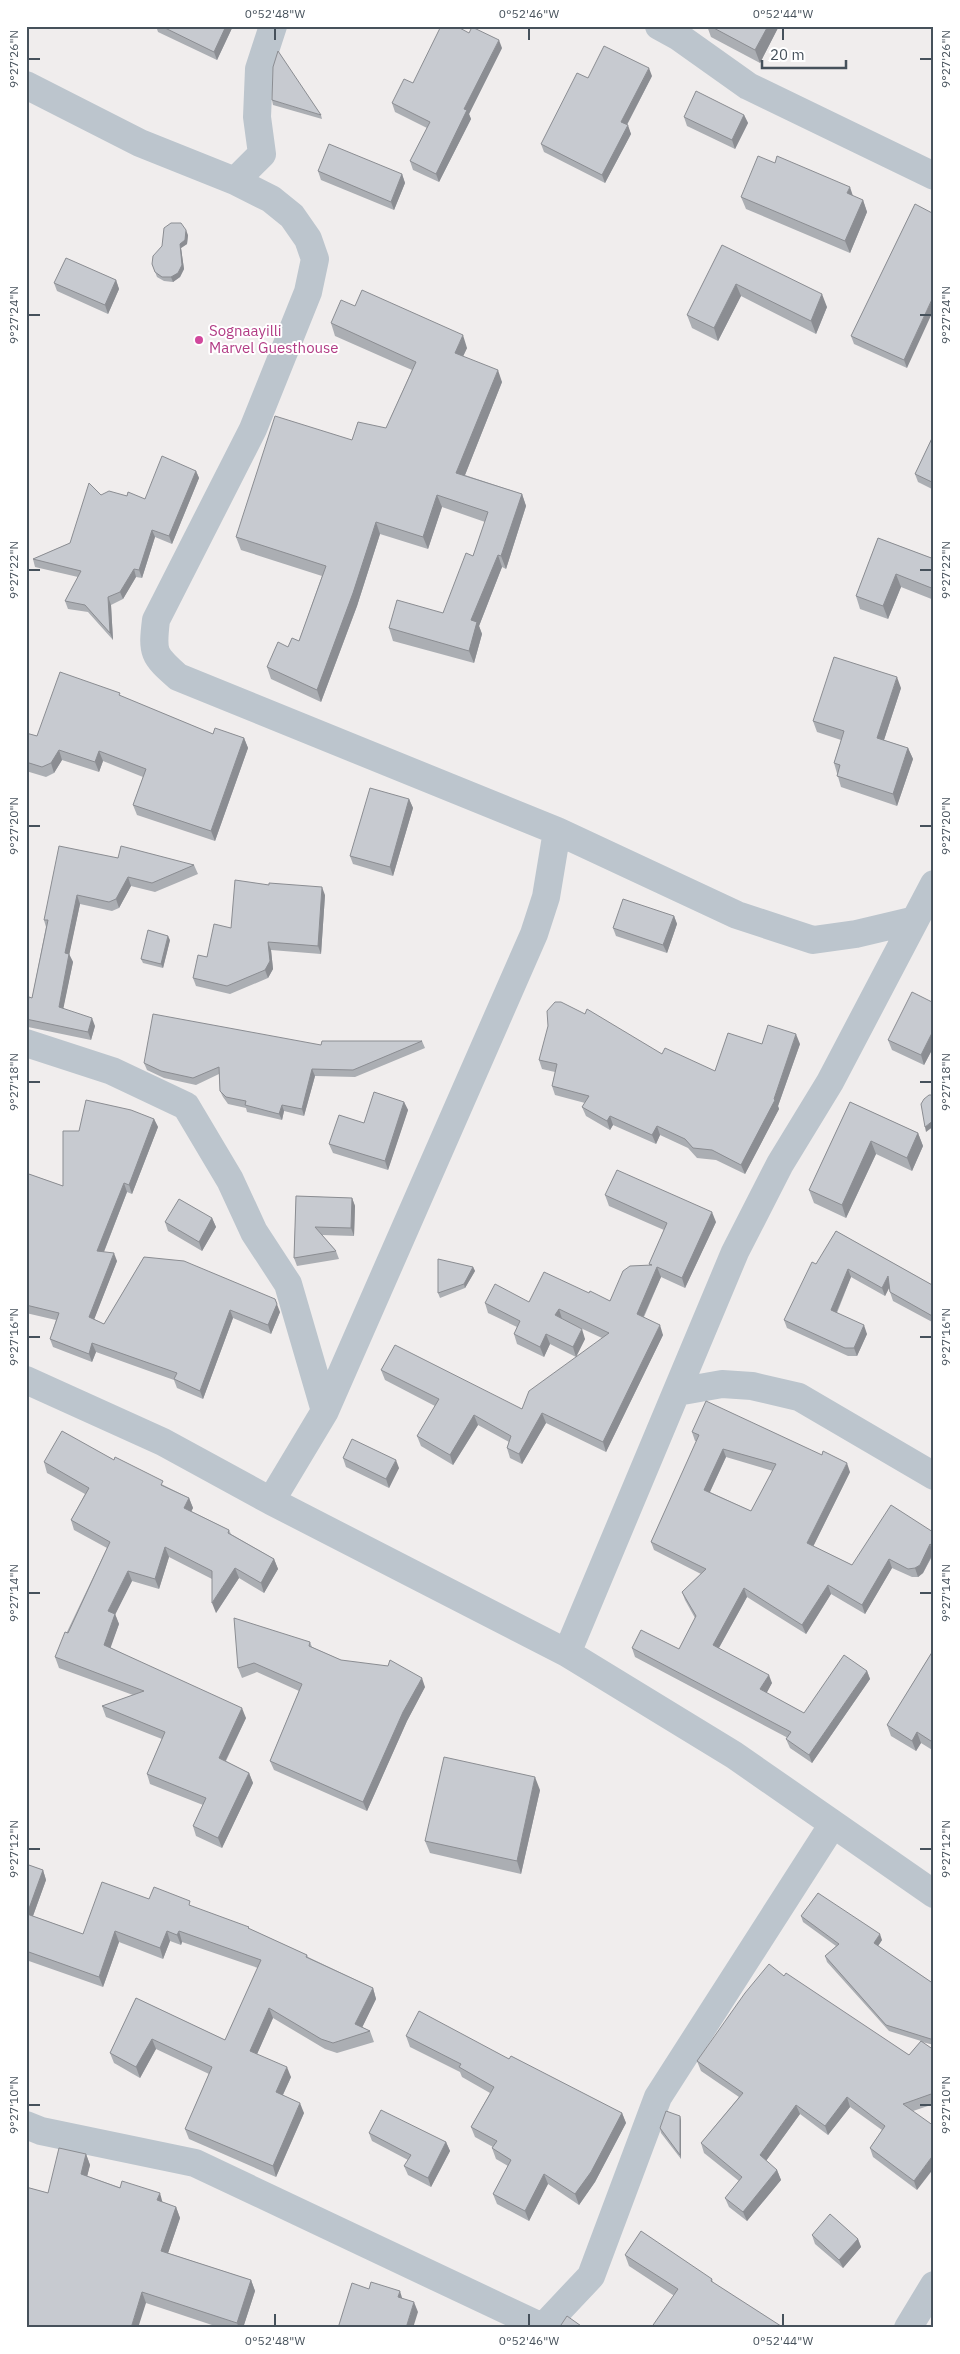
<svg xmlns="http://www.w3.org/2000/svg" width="960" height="2354" viewBox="0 0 960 2354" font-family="'IBM Plex Sans',sans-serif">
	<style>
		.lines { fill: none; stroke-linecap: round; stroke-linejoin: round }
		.minor { stroke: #bcc5cd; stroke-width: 28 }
		.wall { fill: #abaeb3; fill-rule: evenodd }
		.shaded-wall { fill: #8b8d92 }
		.building { fill: #c7cad0; stroke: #8b8d92; fill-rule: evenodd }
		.ticks { fill: none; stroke: #46515b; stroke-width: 2 }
		.hotel-dot { fill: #d1479c; stroke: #fff; stroke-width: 2 }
		.labels { text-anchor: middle; stroke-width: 4; stroke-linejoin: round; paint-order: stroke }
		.hotel-label { font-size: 15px; fill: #b23c85; stroke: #fff; text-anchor: start }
		.neatline { fill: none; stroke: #46515b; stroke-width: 2 }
		.ticks-label { font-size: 12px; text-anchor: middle; fill: #46515b }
	</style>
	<rect width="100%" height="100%" fill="#f0eded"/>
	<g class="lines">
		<path class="minor" d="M659,26L679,37L748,86L934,176
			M26,85L140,143L235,181L271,199L292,216L308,239L315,259L308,292L253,429L156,620C152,653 153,655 178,677L557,831L737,915L813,940L856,934L915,920
			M235,181L262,154L257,117L259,69L273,26
			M26,1043L112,1071L186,1106L230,1180L254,1232L288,1284L325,1411
			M26,1380L163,1442L271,1501L567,1653L734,1755L934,1894
			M677,1392L722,1384L752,1386L799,1397L934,1476
			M271,1501L325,1411L534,934L546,897L557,831
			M567,1653L735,1252L780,1164L830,1082L934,884
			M26,2125L41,2131L195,2163L542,2327
			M542,2328L591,2276L658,2097L833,1824
			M908,2328L934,2285"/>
	</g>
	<path class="wall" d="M156,26H233L217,60L158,32Z
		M707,26H779L760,63L711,37Z
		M502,48L469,114L471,119L439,182L413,170L410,161L427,128L395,112L392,103L413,83Z
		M652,76L627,125L631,134L605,183L544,152L541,144Z
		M272,100L321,115L322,119L273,105Z
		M744,115L748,123L735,149L687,126L684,117Z
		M318,171L402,174L405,183L394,210L321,180Z
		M741,197L863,200L867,212L850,253L746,209Z
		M915,204L907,368L854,344L851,336Z
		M188,235L187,244L181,248L184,269L180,277L173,282L164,281L157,277L152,264Z
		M722,245L827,307L816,334L741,296L718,341L692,328L687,315Z
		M116,280L119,289L108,314L57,291L54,283Z
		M355,306L467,348L463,356L502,382L465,475L522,494L526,506L506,569L502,567L479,626L482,634L474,663L393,641L389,628L443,613L473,556L485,522L442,507L428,549L380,534L357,606L321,702L271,679L267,667L288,647L299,641L322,576L241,550L236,537L352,440L386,428L412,370L335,336L331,323Z
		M934,434V490L918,482L915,474Z
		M196,471L199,478L172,544L155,537L142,578L136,577L123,599L111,605L113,640L88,612L68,609L65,601L78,577L35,567L33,559L70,543L101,495L127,496L145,499Z
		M878,538L934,559V600L901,587L888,619L860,609L856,596Z
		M901,688L884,740L908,748L913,759L897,806L841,787L834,763L841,740L817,732L813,721Z
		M120,696L213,734L244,738L248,748L215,841L137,815L133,805L143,777L103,761L99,772L62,760L54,773L46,777L26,771V733L37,736Z
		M409,799L413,808L393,876L353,864L350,856Z
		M118,858L194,865L198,874L155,892L131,886L119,908L112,911L80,904L69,954L73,962L63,1008L95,1026L91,1040L28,1027L26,1023V1019L32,998L46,927L44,920Z
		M325,895L321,954L271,950L273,969L268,978L230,994L196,986L193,978L207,957L231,928Z
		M674,916L677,924L667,953L616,936L613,928Z
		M170,940L163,968L143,963L141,959Z
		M934,1003V1046L924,1065L892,1050L888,1040Z
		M422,1041L425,1048L355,1077L315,1076L304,1116L284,1111L282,1120L247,1112L246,1108L228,1104L223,1097L220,1091L219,1074L196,1085L164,1078L147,1070L144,1063L321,1045Z
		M762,1044H800L778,1106L779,1109L745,1174L716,1160L697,1158L688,1148L660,1135L656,1144L613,1125L610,1130L586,1116L582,1107L585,1103L555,1095L552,1086L555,1072L542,1069L539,1060L662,1054L715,1071Z
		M404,1102L408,1110L388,1170L333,1153L329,1144L364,1123Z
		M850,1102L918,1133L923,1146L912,1171L876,1154L846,1218L814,1203L809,1190Z
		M154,1119L158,1127L132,1194L127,1192L104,1252L117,1261L94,1319L104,1324L144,1257L280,1312L271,1334L233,1318L203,1399L177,1388L174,1380L96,1352L92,1362L53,1347L50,1339L56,1320L26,1313V1173L63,1186L79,1131Z
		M605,1195L716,1222L685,1288L661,1277L644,1317L663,1335L606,1452L546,1423L522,1464L510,1458L507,1448L509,1442L478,1425L453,1465L421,1446L417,1436L435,1406L385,1380L381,1370L522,1409L602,1338L572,1324L585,1339L576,1357L550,1344L544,1357L517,1344L514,1334L517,1327L488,1313L485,1303L529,1302L589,1293L610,1301L649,1265V1264L664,1230L609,1206Z
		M296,1196L352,1198L355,1206L354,1236L322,1235L336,1251L339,1259L297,1266L294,1258Z
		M212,1218L216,1227L202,1251L168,1231L165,1222Z
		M836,1231L934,1286V1323L893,1301L890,1292L889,1288L885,1296L851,1277L837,1313L867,1334L857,1356H848L787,1328L784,1320Z
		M473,1267L475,1271L465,1288L440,1298L438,1293Z
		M692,1432L850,1472L813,1546L852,1565L933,1532L934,1531V1553L923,1573L918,1577H912L892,1568L865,1614L831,1594L806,1634L747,1597L719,1648L772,1683L766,1693L804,1713L867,1671L870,1679L812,1763L790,1748L786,1739L788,1738L635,1657L632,1648L679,1649L695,1618L685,1600L682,1592L701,1574L654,1550L651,1542L697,1441H695ZM726,1457L773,1471L751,1511L710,1492Z
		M343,1458L399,1468L389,1488L346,1467Z
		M114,1460L189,1498L193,1508L191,1511L229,1530L231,1534L274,1559L278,1569L264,1593L239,1578L216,1613L212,1579L169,1557L159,1589L132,1581L115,1614L119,1624L110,1647L246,1718L226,1761L249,1773L253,1783L222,1848L196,1836L193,1826L203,1805L150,1784L147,1774L162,1739L106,1717L102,1706L133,1695L59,1668L55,1657L107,1548L74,1530L71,1520L85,1494L47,1473L44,1462Z
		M310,1642L312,1647L341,1660L425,1687L407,1721L367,1811L274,1770L270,1761L299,1691L257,1672L242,1678L238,1668Z
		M934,1649V1751L921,1743L916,1751L891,1736L887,1725Z
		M540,1790L521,1874L430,1853L425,1841Z
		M26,1864L43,1870L46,1880L33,1916L83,1934L149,1899L192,1907L250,1929L307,1955L308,1957L373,1988L376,1999L362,2027L370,2031L374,2042L337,2053L325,2049L273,2018L257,2054L291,2077L283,2095L304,2113L276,2177L189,2139L185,2129L209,2074L156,2049L140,2078L114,2063L110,2053L136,1998L225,2040L258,1968L182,1942L181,1945L170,1941L163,1959L119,1942L103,1987L26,1960Z
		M801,1916L882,1940L878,1946L934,1984V2045L922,2042L934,2050V2104L913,2111L917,2190L873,2157L870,2148L882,2130L850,2107L828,2135L800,2114L766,2161L777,2170L781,2180L747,2221L729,2207L725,2198L739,2181L704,2153L701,2143L739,2097L701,2071L697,2061L784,1976L909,2055L921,2041L889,2031L827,1962L825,1956L836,1946L803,1922Z
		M406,2036L509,2059L622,2113L626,2123L595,2182L579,2205L548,2184L529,2221L497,2204L493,2194L508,2166L496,2159L492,2148L493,2147L475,2137L471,2127L490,2093L462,2077L460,2072L410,2047Z
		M680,2116L681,2121V2159L661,2133L660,2128Z
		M369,2133L446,2142L450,2151L431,2187L408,2175L404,2166L408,2160L372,2141Z
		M86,2154L90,2165L87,2176L176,2207L180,2218L168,2253L251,2280L255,2291L243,2328H221L146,2303L26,2328V2187L48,2193Z
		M812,2235L858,2239L861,2247L843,2268L815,2244Z
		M625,2255L712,2279L713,2283L673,2295L629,2266Z"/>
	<path class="shaded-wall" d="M226,26H233L217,60L214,52Z
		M768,26H779L760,63L755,50Z
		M499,40L502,48L469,114L471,119L439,182L436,174L464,109Z
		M649,68L652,76L624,130L621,122Z
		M744,115L748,123L735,149L732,140Z
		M628,125L631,134L605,183L602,175Z
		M402,174L405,183L394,210L391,202Z
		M850,187L854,199L847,193Z
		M863,200L867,212L850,253L845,241Z
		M186,230L188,235L187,244L181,248L184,269L180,277L173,282L171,277L180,244Z
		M116,280L119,289L108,314L105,305Z
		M736,284L741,296L718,341L714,328Z
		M822,294L827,307L816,334L811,321Z
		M934,295V309L907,368L904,360Z
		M463,335L467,348L459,365L455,353Z
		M498,370L502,382L461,485L456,473Z
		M196,471L199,478L172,544L169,536Z
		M522,494L526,506L506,569L501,556Z
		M437,495L442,507L428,549L423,537Z
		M376,522L380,534L357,606L321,702L317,690Z
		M152,530L155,537L142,578L139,570Z
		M498,555L502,567L479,626L482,634L474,663L469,651L471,620Z
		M134,569L136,577L123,599L120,592Z
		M896,574L901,587L888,619L883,606Z
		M108,597L111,605L113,640L110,633Z
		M897,677L901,688L881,749L877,738Z
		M244,738L248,748L215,841L211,831Z
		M908,748L913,759L897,806L893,794Z
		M59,750L62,760L54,773L51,763Z
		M99,751L103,761L99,772L95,762Z
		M409,799L413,808L393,876L390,867Z
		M128,877L131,886L119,908L116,899Z
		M322,887L325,895L321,954L318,946Z
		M77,895L80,904L68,961L65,953Z
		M674,916L677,924L667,953L663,945Z
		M168,936L170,940L163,968L161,964Z
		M268,942L271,950L273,969L268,978L265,970Z
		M69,954L73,962L62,1015L59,1007Z
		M92,1018L95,1026L91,1040L88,1032Z
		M932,1033L934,1038V1046L924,1065L921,1055Z
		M796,1034L800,1044L778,1106L779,1109L745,1174L741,1165L774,1099Z
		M312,1069L315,1076L304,1116L302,1109Z
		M26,1073L28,1078L26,1083Z
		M404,1102L408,1110L388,1170L385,1161Z
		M282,1105L284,1111L282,1120L279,1114Z
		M610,1116L613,1125L610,1130L607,1121Z
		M154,1119L158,1127L132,1194L129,1185Z
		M934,1120V1126L926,1132L925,1127Z
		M657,1126L660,1135L656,1144L652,1135Z
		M918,1133L923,1146L912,1171L907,1158Z
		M871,1141L876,1154L846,1218L842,1205Z
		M124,1183L127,1192L101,1259L97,1251Z
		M352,1198L355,1206L354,1236L351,1228Z
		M712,1212L716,1222L685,1288L682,1278Z
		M212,1218L216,1227L202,1251L199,1242Z
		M114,1253L117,1261L92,1325L89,1317Z
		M473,1267L475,1271L465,1288L464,1284Z
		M657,1267L661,1277L640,1324L637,1314Z
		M848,1269L851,1277L834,1318L831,1310Z
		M888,1276L891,1284L885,1296L882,1288Z
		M275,1299L280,1312L271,1334L268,1325Z
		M559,1309L562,1319L555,1315Z
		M230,1310L233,1318L203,1399L200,1391Z
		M660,1325L663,1335L606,1452L603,1442Z
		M864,1325L867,1334L857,1356L854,1348Z
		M582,1329L585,1339L576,1357L573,1347Z
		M546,1334L550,1344L544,1357L540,1347Z
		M92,1343L96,1352L92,1362L89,1354Z
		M542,1413L546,1423L522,1464L519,1454Z
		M474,1415L478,1425L453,1465L450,1455Z
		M723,1449L726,1457L707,1498L704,1490Z
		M396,1460L399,1468L389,1488L386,1479Z
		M847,1463L850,1472L811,1551L807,1543Z
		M189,1498L193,1508L188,1518L184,1508Z
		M930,1544L933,1553L923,1573L918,1577L915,1568Z
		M165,1547L169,1557L159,1589L155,1579Z
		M274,1559L278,1569L264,1593L261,1583Z
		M889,1559L892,1568L865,1614L862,1605Z
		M235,1568L239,1578L216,1613L212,1603Z
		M128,1571L132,1581L112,1621L108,1611Z
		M828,1585L831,1594L806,1634L802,1625Z
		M744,1588L747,1597L716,1653L713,1645Z
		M115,1614L119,1624L108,1655L104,1645Z
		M867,1671L870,1679L812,1763L809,1755Z
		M769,1675L772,1683L764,1698L760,1689Z
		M422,1678L425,1687L407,1721L367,1811L363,1802L403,1712Z
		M242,1708L246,1718L222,1768L219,1758Z
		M917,1732L921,1743L916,1751L912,1741Z
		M249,1773L253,1783L222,1848L218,1838Z
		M535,1777L540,1790L521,1874L517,1861Z
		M43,1870L46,1880L30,1924L27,1914Z
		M115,1931L119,1942L103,1987L99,1977Z
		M167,1931L170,1941L163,1959L160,1948Z
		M179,1931L182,1942L181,1945L177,1935Z
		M880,1934L882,1940L876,1949L874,1943Z
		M373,1988L376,1999L359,2034L355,2024Z
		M269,2008L273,2018L254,2061L250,2051Z
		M152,2039L156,2049L140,2078L136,2067Z
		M287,2067L291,2077L279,2103L276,2092Z
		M847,2097L850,2107L828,2135L825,2126Z
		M300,2103L304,2113L276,2177L273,2166Z
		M796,2105L800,2114L763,2165L760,2155Z
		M622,2113L626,2123L595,2182L579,2205L575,2194Z
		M680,2116L681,2121V2159L680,2155Z
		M446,2142L450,2151L431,2187L428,2178Z
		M86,2154L90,2165L85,2185L81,2174Z
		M934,2154V2168L917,2190L914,2181Z
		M777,2170L781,2180L747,2221L743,2212Z
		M544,2174L548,2184L529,2221L525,2211Z
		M160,2193L163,2204L157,2200Z
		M176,2207L180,2218L165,2262L161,2251Z
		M858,2239L861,2247L843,2268L839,2260Z
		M251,2280L255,2291L243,2328H239L237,2323Z
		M400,2291L403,2301L398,2297Z
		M142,2292L146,2303L138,2328H131Z
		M414,2302L418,2312L413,2328H406Z"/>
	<path class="building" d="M161,26H226L214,52Z
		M441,26H456L469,33L472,27L499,40L464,109L467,110L436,174L410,161L430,122L392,103L404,79L413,83Z
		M710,26H768L755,50Z
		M604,46L649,68L621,122L628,125L602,175L541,144L577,73L588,78Z
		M278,51L321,115L272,100L273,67Z
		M696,91L744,115L732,140L684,117Z
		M329,144L402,174L391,202L318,171Z
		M758,156L775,163L777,156L850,187L847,193L863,200L845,241L741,197Z
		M915,204L934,214V295L904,360L851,336Z
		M171,223H181L186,230L185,240L180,244L182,265L178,273L171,277H162L155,272L152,264L153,256L162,246L164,228Z
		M722,245L822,294L811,321L736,284L714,328L687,315Z
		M66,258L116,280L105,305L54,283Z
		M362,290L463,335L455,353L498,370L456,473L522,494L501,556L498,555L471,620L477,622L469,651L389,628L397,600L443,613L466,553L473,556L488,512L437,495L423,537L376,522L353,593L317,690L267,667L278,642L288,647L292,638L299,641L326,566L236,537L275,416L352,440L358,422L386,428L416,362L331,323L341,300L355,306Z
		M934,434V483L915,474Z
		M162,456L196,471L169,536L152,530L139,570L134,569L120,592L108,597L110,633L85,605L65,601L81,571L33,559L70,543L89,483L101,495L109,491L127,496L128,492L145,499Z
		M878,538L934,559V589L896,574L883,606L856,596Z
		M834,657L897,677L877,738L908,748L893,794L837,776L840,765L834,763L844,731L813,721Z
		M60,672L120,693L119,695L213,734L215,728L244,738L211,831L133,805L146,769L99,751L95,762L59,750L51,763L42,767L26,762V733L37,736Z
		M370,788L409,799L390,867L350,856Z
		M59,846L118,858L121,846L194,865L152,883L128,877L116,899L109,902L77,895L65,953L69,954L59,1007L92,1018L88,1032L26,1019V1011L29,997L32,998L48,920H44Z
		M235,880L269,885V883L322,887L318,946L268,942L270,961L265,970L227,986L193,978L198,955L207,957L214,924L231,928Z
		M623,899L674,916L663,945L613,928Z
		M148,930L168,936L161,964L141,959Z
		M912,992L934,1003V1034L932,1033L921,1055L888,1040Z
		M555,1002H561L585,1014L587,1009L662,1054L665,1048L715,1071L728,1033L762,1044L768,1025L796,1034L774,1099L775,1100L741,1165L712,1150L693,1148L685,1139L657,1126L652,1135L610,1116L607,1121L582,1107L589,1096L552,1086L557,1064L539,1060L548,1026L547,1011Z
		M153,1014L321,1045L322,1041H422L353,1070L312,1069L302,1109L282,1105L279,1114L245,1105L246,1101L226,1097L220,1091L219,1067L193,1078L161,1071L144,1063Z
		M374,1092L404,1102L385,1161L329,1144L339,1115L364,1123Z
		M929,1095H934V1120L925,1127L921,1104L924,1099Z
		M86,1100L131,1110L154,1119L129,1185L124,1183L97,1251L114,1253L89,1317L104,1324L144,1257L184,1261L275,1299L277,1304L268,1325L230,1310L200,1391L174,1379L177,1373L92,1343L89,1354L50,1339L59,1313L26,1305V1173L63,1186V1131H79Z
		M850,1102L918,1133L907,1158L871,1141L842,1205L809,1190Z
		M617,1170L712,1212L682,1278L657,1267L637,1314L660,1325L603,1442L542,1413L519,1454L507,1448L511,1436L474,1415L450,1455L417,1436L439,1399L381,1370L395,1345L522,1409L529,1391L609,1333L559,1309L555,1315L582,1329L573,1347L546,1334L540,1347L514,1334L520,1321L485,1303L495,1284L529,1302L544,1272L589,1293L590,1291L610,1301L623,1271L630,1266L652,1265L649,1264L667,1223L605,1195Z
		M296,1196L352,1198L351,1228L315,1227L336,1251L294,1258Z
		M179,1199L212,1218L199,1242L165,1222Z
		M836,1231L934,1286V1317L890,1292L888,1276L882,1288L848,1269L831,1310L864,1325L854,1348H845L784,1320L812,1262L816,1264Z
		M438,1259L473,1267L464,1284L438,1293Z
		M706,1401L822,1455L823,1451L847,1463L807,1543L852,1565L891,1505L933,1532L934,1531V1547L930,1544L920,1565L915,1568L908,1569L889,1559L862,1605L828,1585L802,1625L744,1588L713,1645L769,1675L760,1689L804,1713L844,1655L867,1671L809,1755L786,1739L791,1732L632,1648L641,1630L679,1649L696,1616L682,1592L706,1569L651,1542L699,1435L692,1432ZM723,1449L776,1464L751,1511L704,1490Z
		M62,1431L114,1460L115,1457L163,1481L161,1485L189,1498L184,1508L229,1530L228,1533L274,1559L261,1583L235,1568L212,1603V1571L165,1547L155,1579L128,1571L108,1611L115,1614L104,1645L242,1708L219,1758L249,1773L218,1838L193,1826L206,1798L147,1774L165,1732L102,1706L144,1691L55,1657L65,1632L68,1633L110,1542L71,1520L89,1488L44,1462Z
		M352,1439L396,1460L386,1479L343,1458Z
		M234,1618L310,1642L309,1646L341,1660L388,1666L390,1660L422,1678L403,1712L363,1802L270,1761L302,1684L254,1663L238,1668Z
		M934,1649V1743L917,1732L912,1741L887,1725Z
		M444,1757L535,1777L517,1861L425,1841Z
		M26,1864L43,1870L27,1914L83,1934L102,1882L149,1899L154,1887L190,1901L189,1905L249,1927L248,1928L307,1955L306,1957L373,1988L355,2024L370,2031L333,2043L321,2039L269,2008L250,2051L287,2067L276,2092L300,2103L273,2166L185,2129L212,2067L152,2039L136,2067L110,2053L136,1998L225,2040L261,1960L179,1931L177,1935L167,1931L160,1948L115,1931L99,1977L26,1951Z
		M818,1893L880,1934L874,1943L934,1984V2040L886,2025L825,1956L839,1944L801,1916Z
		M769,1964L784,1976L786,1973L909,2055L921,2041L934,2050V2093L903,2104L934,2126V2154L914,2181L870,2148L885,2126L847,2097L825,2126L796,2105L760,2155L777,2170L743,2212L725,2198L742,2177L701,2143L743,2093L697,2061L745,1993Z
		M419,2011L509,2059L511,2056L622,2113L591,2172L575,2194L544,2174L525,2211L493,2194L511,2160L492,2148L497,2141L471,2127L494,2087L459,2067L461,2064L406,2036Z
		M381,2110L446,2142L428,2178L404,2166L411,2155L369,2133Z
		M666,2111L680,2116V2155L660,2128Z
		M59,2148L86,2154L81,2174L120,2188L122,2181L160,2193L157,2200L176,2207L161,2251L251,2280L237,2323L142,2292L131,2328H26V2291L27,2288H26V2187L48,2193Z
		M830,2214L858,2239L839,2260L812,2235Z
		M641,2231L712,2279L711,2281L784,2328H651L678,2289L625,2255Z
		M371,2282L400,2291L398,2297L414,2302L406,2328H338L352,2283L369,2289Z
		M567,2316L584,2328H559Z"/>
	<path class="ticks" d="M275,28V40M529,28V40M783,28V40M28,59H40M920,59H932M28,315H40M920,315H932M28,570H40M920,570H932M28,826H40M920,826H932M28,1082H40M920,1082H932M28,1337H40M920,1337H932M28,1593H40M920,1593H932M28,1849H40M920,1849H932M28,2105H40M920,2105H932M275,2314V2326M529,2314V2326M783,2314V2326"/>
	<circle class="hotel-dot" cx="199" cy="340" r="5"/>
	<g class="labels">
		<g class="hotel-label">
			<text x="209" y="336">Sognaayilli<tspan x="209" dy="17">Marvel Guesthouse</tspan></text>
		</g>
	</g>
	<rect width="960" height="2354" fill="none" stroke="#ffffff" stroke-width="55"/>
	<path d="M762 60v8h84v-8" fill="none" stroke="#46515b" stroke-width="2.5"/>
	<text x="770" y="60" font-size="15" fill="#46515b" stroke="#ffffff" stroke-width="4" paint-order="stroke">20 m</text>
	<rect x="28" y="28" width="904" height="2298" class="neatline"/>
	<g class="ticks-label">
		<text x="275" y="18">0°52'48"W</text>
		<text x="529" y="18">0°52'46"W</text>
		<text x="783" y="18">0°52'44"W</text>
		<text transform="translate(14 59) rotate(-90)" y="4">9°27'26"N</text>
		<text transform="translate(946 59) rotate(-90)" y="4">9°27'26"N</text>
		<text transform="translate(14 315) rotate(-90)" y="4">9°27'24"N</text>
		<text transform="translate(946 315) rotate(-90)" y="4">9°27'24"N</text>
		<text transform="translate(14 570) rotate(-90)" y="4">9°27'22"N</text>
		<text transform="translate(946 570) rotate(-90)" y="4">9°27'22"N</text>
		<text transform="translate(14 826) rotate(-90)" y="4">9°27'20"N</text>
		<text transform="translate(946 826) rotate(-90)" y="4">9°27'20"N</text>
		<text transform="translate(14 1082) rotate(-90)" y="4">9°27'18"N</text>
		<text transform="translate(946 1082) rotate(-90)" y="4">9°27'18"N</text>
		<text transform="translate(14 1337) rotate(-90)" y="4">9°27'16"N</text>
		<text transform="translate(946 1337) rotate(-90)" y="4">9°27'16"N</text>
		<text transform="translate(14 1593) rotate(-90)" y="4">9°27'14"N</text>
		<text transform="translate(946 1593) rotate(-90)" y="4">9°27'14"N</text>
		<text transform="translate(14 1849) rotate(-90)" y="4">9°27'12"N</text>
		<text transform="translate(946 1849) rotate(-90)" y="4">9°27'12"N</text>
		<text transform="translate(14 2105) rotate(-90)" y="4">9°27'10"N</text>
		<text transform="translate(946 2105) rotate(-90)" y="4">9°27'10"N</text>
		<text x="275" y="2345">0°52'48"W</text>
		<text x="529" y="2345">0°52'46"W</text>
		<text x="783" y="2345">0°52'44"W</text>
	</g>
</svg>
